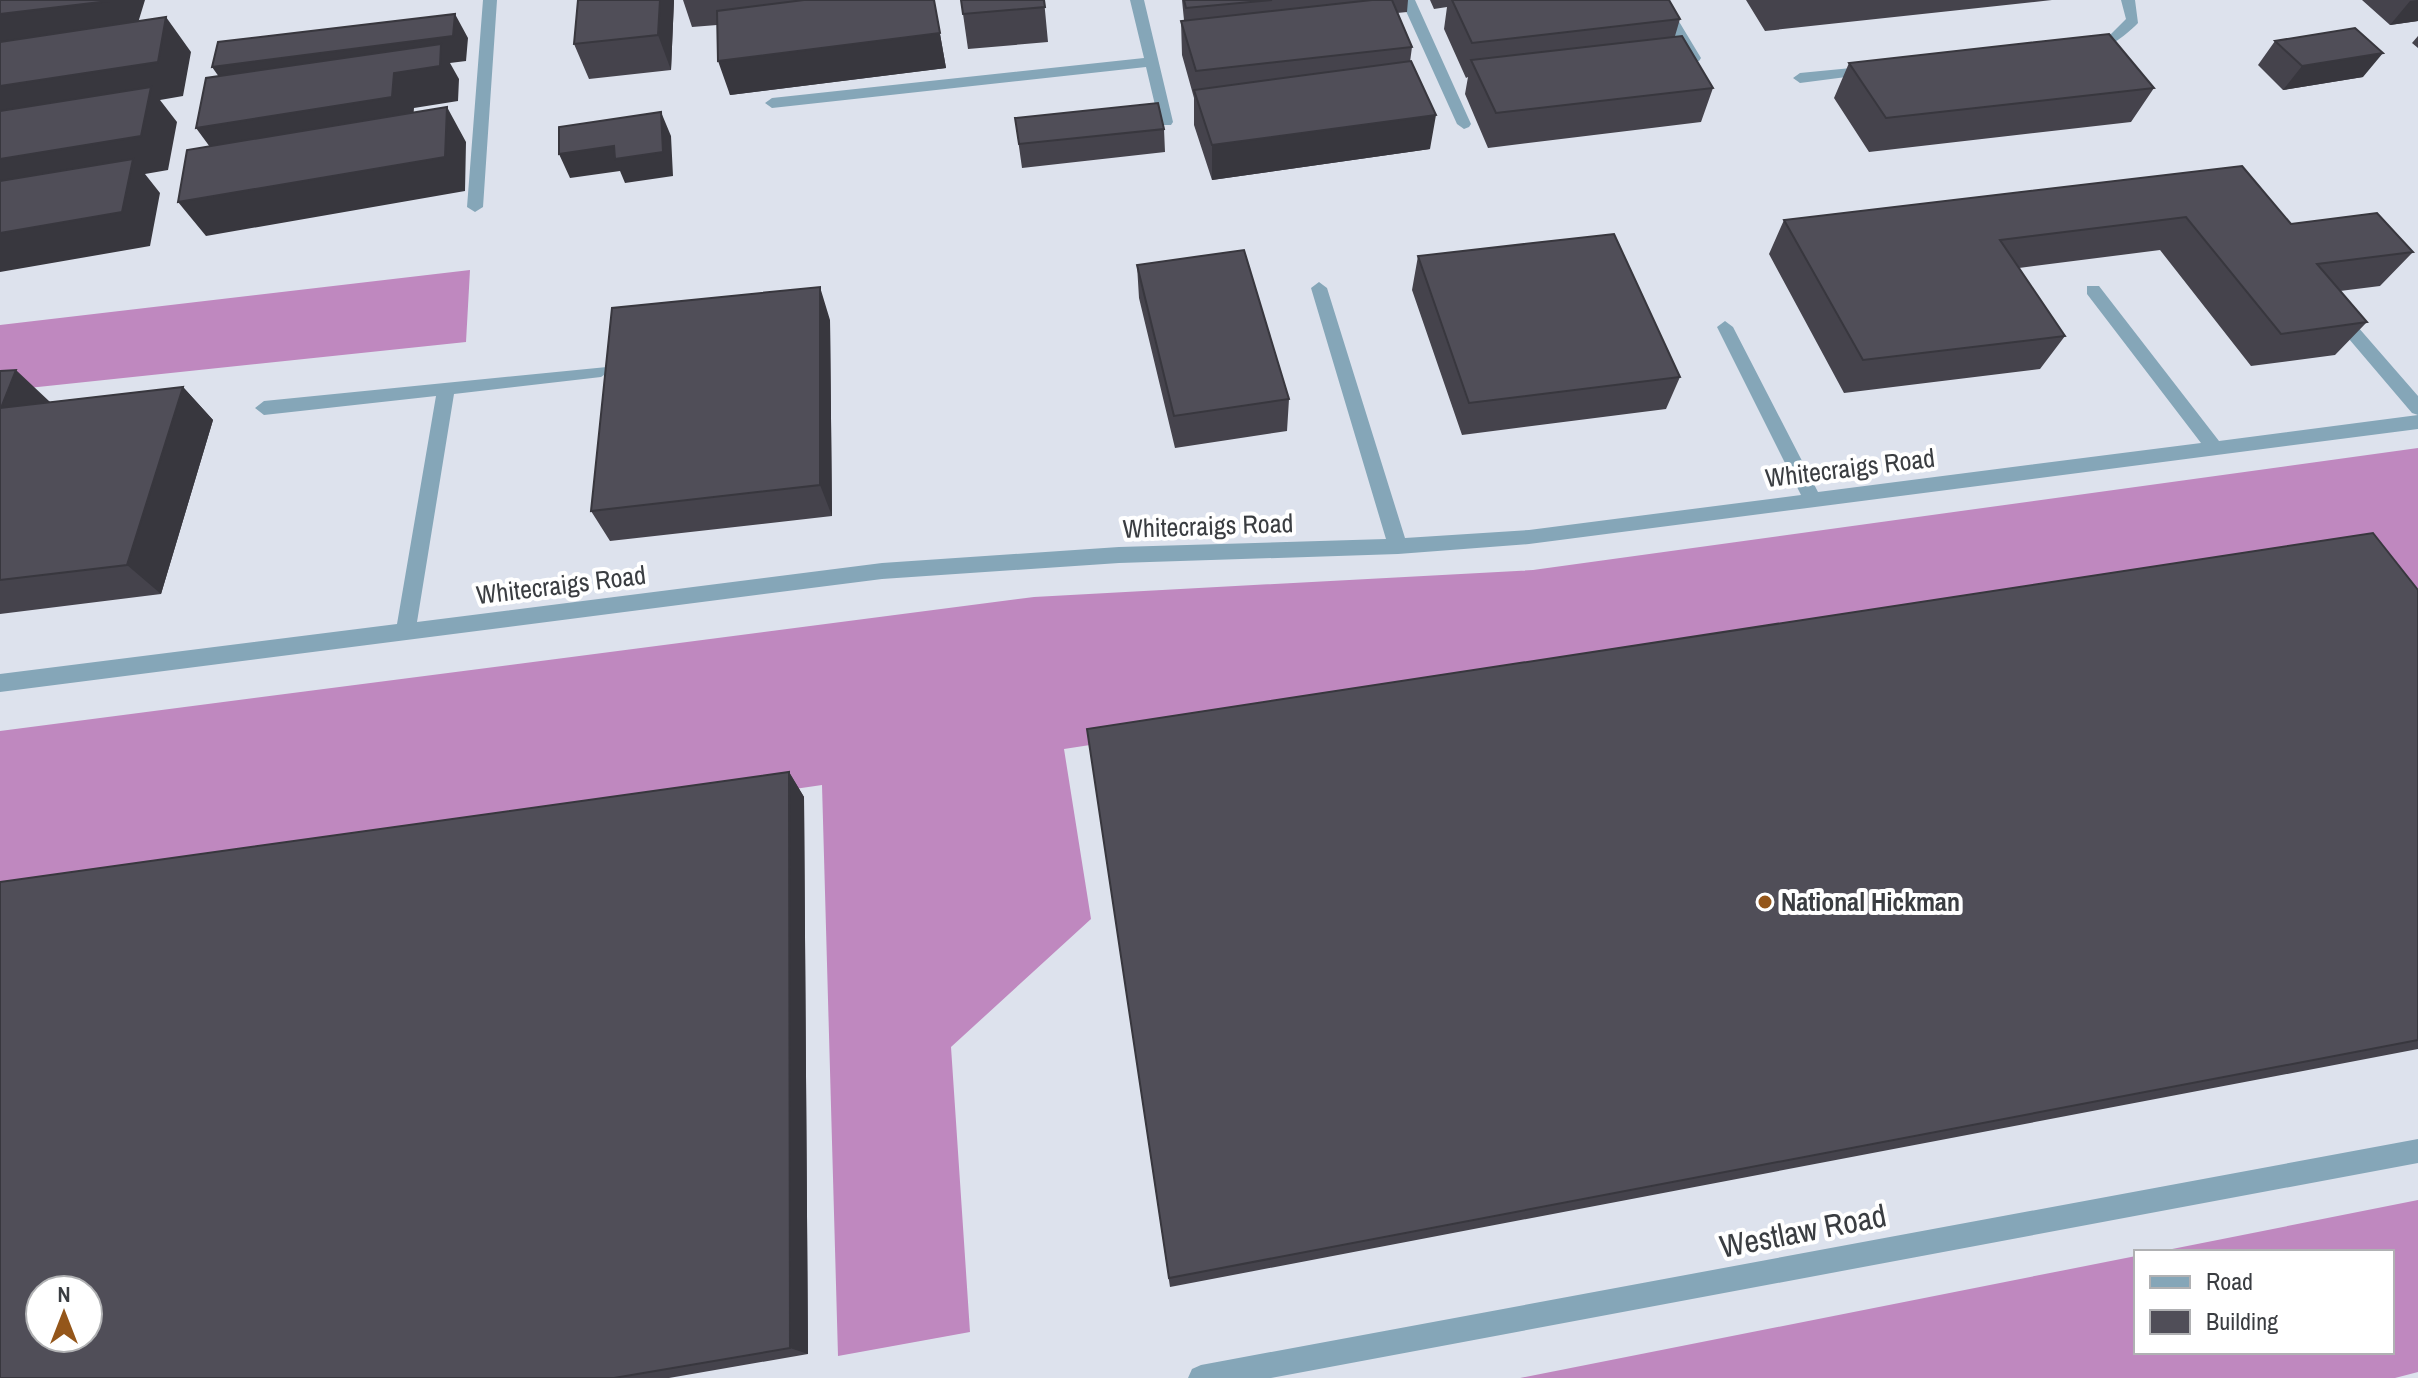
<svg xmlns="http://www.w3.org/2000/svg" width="2418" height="1378" viewBox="0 0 2418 1378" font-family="'Archivo Narrow',sans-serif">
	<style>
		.forest { fill: #bf88bf }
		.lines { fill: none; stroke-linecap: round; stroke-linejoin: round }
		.minor { fill: #85a6b8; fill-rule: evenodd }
		.wall { fill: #45434c }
		.shaded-wall { fill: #38373e }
		.building { fill: #504e58; stroke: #38373e; stroke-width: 2; fill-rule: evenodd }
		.poi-dot { fill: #94561a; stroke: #fff; stroke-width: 3 }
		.labels { text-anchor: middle; stroke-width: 8; stroke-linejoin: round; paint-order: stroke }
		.street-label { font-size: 26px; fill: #3a3d41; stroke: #fff }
		.poi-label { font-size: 26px; font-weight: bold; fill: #3a3d41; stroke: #fff; text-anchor: start }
		.near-street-label { font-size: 32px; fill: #3a3d41; stroke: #fff }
	</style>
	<rect width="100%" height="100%" fill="#dde2ed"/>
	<path class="forest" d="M470,270L466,342L0,391V325Z
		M2418,448V656L2336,553L1064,749L1091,919L951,1047L970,1332L838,1356L822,785L0,905V731L1034,597L1533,570Z
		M2418,1200V1372L2395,1378H1520L2136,1256V1352H2392V1252H2157Z"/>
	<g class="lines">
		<path class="minor" d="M483,0H497L483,207L475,212L467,207Z
			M1130,0H1144L1173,122L1171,125H1161L1159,122L1146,67L772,108L765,103L772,98L1144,58Z
			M1401,0H1415L1471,124L1469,127L1464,129L1457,124Z
			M1652,0H1666L1701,58L1699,61H1689Z
			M2121,0H2135L2138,23C2123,38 2104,53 2082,51V45L2111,34L2126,19Z
			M1872,66L1879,70L1877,73L1800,83L1793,78L1800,73Z
			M1319,282L1327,288L1405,538L1529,530L1801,495L1717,327L1725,321L1733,327L1818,492L2201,443L2087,294V286H2099L2219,441L2418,415V429L1529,544L1398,554L1119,563L882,579L0,692V674L397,624L436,396L264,415L255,408L264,401L607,367L610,371L601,377L454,394L417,622L882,563L1119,547L1386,539L1311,288Z
			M2338,309L2344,311L2418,396V415L2412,413L2332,319L2330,315Z
			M2418,1139V1163L1271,1378H1188L1192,1369L1201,1365Z"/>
	</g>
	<path class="wall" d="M674,0L671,70L589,79L574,44Z
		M683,0H934L946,68L730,95L717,25L692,27Z
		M1044,0L1048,42L968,49L963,14Z
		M1182,0H1408L1407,12L1397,13L1412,47L1410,62L1430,149L1212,180L1194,125V98L1182,55L1181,21L1184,20Z
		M1430,0H1669L1680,19L1675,36L1713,88L1701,122L1488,148L1465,94L1468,77L1466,78L1444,29L1447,7L1434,9Z
		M1746,0H2052L1765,31Z
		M2362,0H2418V21L2390,25Z
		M2418,36V48L2412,43Z
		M2275,41L2363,77L2283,90L2258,65Z
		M1849,63L2154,88L2131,122L1869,152L1834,98Z
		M1015,118L1164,129L1165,152L1022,168Z
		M2242,166L2291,224L2413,252L2380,286L2340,291L2367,322L2335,355L2251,366L2160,250L2019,268L2065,336L2040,369L1844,393L1769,254L1784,220Z
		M1418,256L1680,377L1666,409L1462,435L1412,290Z
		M1137,265L1289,399L1287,431L1175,448L1139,298Z
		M830,320L832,516L610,541L591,511Z
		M0,371L50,402L183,387L213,420L161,594L0,614Z
		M2418,590V1049L1170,1287L1087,729Z
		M789,772L804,797L808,1354L669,1378H0Z"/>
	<path class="shaded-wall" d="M109,0H145L134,36L0,52V14Z
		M660,0H674L671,70L658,35Z
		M934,0L946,68L730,95L718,61Z
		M2418,0V21L2390,25L2410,1Z
		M455,14L468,38L466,61L450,63L459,79L458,101L414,108L412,132L221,162L196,128L229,91L212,67Z
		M166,17L191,52L183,96L160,100L177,122L168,170L145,174L160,193L150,246L0,272V86Z
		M2383,53L2363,77L2283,90L2302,66Z
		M447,107L466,142L465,191L206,236L178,202Z
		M661,112L671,136L673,176L625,183L620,171L570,178L559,154L614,146Z
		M1436,115L1430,149L1212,180V145Z
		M820,287L830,320L832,516L820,485Z
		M16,370L50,402L1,408Z
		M183,387L213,420L161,594L127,565Z
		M789,772L804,797L808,1354L790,1348Z"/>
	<path class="building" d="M0,0H109V1L0,14Z
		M578,0H660L658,35L574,44Z
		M804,0H934L940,33L718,61L717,11Z
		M961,0H1044L1045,7L963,14Z
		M1184,0H1272L1186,8Z
		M1372,0H1392L1412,47L1196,71L1181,21Z
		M1452,0H1669L1680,19L1472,43Z
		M455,14L453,36L212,67L218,42Z
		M166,17L158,62L0,86V42Z
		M2355,28L2383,53L2302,66L2275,41Z
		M2109,34L2154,88L1886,118L1849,63Z
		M1682,36L1713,88L1496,113L1471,60Z
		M441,44L440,66L394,73L392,97L196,128L206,78Z
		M1411,61L1436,115L1212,145L1194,90Z
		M151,87L141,136L0,159V111Z
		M1158,103L1164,129L1019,144L1015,118Z
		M447,107L445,157L178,202L187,150Z
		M661,112L663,152L615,159L614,146L559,154V127Z
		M133,159L122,212L0,233V181Z
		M2242,166L2291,224L2377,213L2413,252L2317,264L2367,322L2281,334L2186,217L2000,240L2065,336L1863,360L1784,220Z
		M1614,234L1680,377L1469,403L1418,256Z
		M1244,250L1289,399L1174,416L1137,265Z
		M820,287V485L591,511L612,308Z
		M16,370L1,408L183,387L127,565L0,580V371Z
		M2373,533L2418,590V1040L1169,1278L1087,729Z
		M789,772L790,1348L614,1378H0V882ZM40,1290H88V1338H40Z"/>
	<circle class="poi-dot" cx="1765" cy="902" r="8"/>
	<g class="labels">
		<g class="street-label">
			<text transform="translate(1850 468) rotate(-7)" y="9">Whitecraigs Road</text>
			<text transform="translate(1208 526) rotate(-2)" y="9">Whitecraigs Road</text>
			<text transform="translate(561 585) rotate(-7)" y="9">Whitecraigs Road</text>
		</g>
		<g class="poi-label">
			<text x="1781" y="911">National Hickman</text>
		</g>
		<g class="near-street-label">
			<text transform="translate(1803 1231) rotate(-11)" y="11">Westlaw Road</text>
		</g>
	</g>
	<rect x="2134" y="1250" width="260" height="104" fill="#ffffff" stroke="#b0b1b3" stroke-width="2"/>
	<rect x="2150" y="1276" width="40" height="12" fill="#85a6b8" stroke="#b0b1b3" stroke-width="2"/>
	<text x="2206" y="1290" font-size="24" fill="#3a3d41">Road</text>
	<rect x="2150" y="1310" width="40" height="24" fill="#504e58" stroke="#b0b1b3" stroke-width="2"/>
	<text x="2206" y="1330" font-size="24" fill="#3a3d41">Building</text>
	<g transform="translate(64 1314)"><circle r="38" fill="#ffffff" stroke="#b0b1b3" stroke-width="2"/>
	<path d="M0-6L14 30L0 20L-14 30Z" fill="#94561a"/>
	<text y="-12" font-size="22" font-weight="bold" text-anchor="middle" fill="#3a3d41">N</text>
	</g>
</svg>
